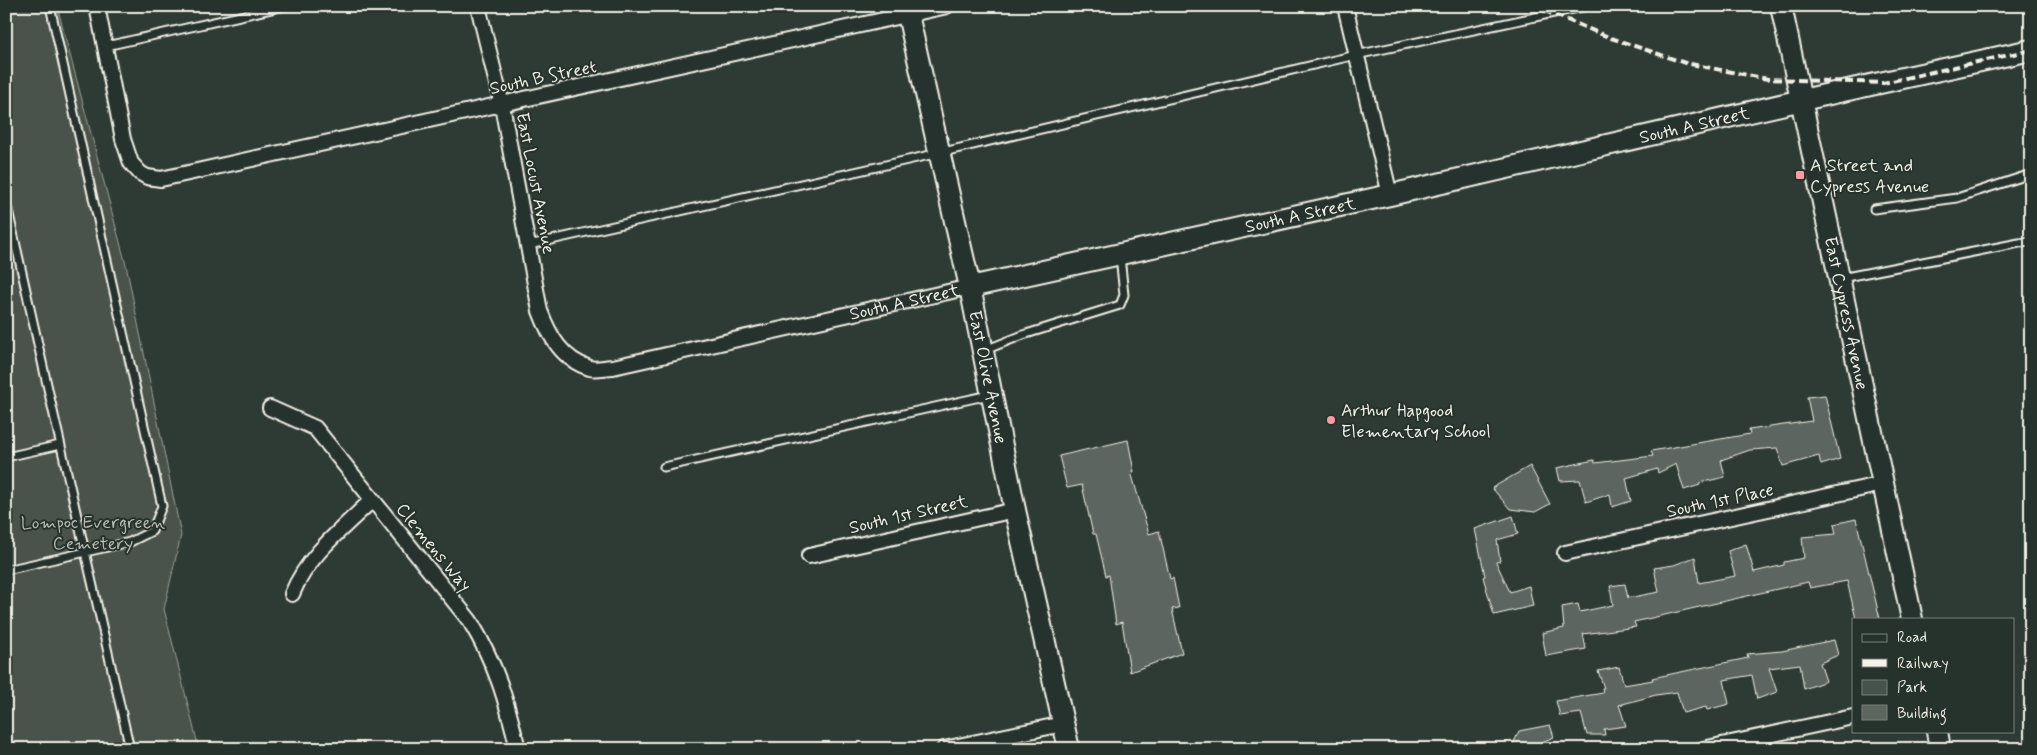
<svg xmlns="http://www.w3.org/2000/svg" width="2037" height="755" viewBox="0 0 2037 755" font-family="Mynerve,sans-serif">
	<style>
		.green { fill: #48524c; stroke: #9ea29a }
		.building { fill: #5c655e; stroke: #f4f1e8 }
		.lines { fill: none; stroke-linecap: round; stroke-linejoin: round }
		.lane-casing { stroke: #f4f1e8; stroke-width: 11 }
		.street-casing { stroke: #f4f1e8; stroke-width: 18 }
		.secondary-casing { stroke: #f4f1e8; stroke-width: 24 }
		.lane { stroke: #26332d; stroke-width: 7 }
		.street { stroke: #26332d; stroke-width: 14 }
		.secondary { stroke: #26332d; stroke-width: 20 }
		.rail { stroke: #f4f1e8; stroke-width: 4; stroke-dasharray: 8 4; stroke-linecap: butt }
		.poi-dot { fill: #ff9aa2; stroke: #26332d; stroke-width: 2 }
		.labels { text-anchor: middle; stroke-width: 4; stroke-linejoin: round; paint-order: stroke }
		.street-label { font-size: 18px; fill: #f4f1e8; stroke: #26332d }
		.poi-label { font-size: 18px; fill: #f4f1e8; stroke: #26332d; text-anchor: start }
		.park-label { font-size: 18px; fill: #b8b9b1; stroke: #26332d }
	</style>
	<rect width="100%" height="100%" fill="#2e3b34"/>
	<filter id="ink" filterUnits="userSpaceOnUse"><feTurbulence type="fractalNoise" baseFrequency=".02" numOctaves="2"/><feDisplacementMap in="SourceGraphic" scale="10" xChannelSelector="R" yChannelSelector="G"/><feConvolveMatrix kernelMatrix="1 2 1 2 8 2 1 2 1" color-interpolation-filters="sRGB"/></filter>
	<g filter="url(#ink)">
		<path class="green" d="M6,6H57L126,265L181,535L164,609L199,749H6Z"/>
		<path class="building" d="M1825,395L1840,459L1821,465L1819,456L1783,466L1777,448L1750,450L1721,460L1725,477L1699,483L1700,485L1684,490L1676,464L1658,473L1657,469L1626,478L1631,501L1612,507L1610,494L1586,502L1580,480L1560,481L1557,468L1594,460L1595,463L1653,456L1651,451L1750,434L1749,430L1812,421L1807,397Z
			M1128,440L1134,472H1131L1149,534L1159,531L1170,579L1173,578L1179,608L1172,609L1182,653L1130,672L1122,622L1116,624L1109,575L1106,576L1096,534H1093L1082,485L1067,488L1059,456Z
			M1530,466L1550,504L1535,512L1510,509L1492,488Z
			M1513,516L1518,534L1497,540L1500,561L1496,562L1510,592L1529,586L1533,606L1494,615L1483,577L1485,576L1475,529Z
			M1856,519L1880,619H1856L1847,581L1810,588L1808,582L1634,622L1636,627L1583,634L1586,649L1546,656L1542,633L1564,628L1562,607L1578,604L1580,612L1613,605L1610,586L1625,584L1628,598L1659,592L1654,568L1674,565L1695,557L1699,583L1735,576L1728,551L1746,544L1754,572L1784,565V562L1804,558L1802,537L1836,534L1834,524Z
			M1834,640L1838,655L1820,663L1826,681L1804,689L1800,664L1769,668L1777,692L1757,699L1752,675L1724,680L1729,704L1707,710L1706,707L1683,713L1677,692L1656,695L1619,705L1626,726L1604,729L1605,735H1587L1581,713L1560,716L1556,701L1603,693L1602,688H1604L1598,671L1619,667L1624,685L1653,680L1652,678L1748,658L1747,654L1782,651Z
			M1550,725L1554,737L1524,749H1511L1519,731Z"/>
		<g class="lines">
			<g class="lane-casing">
				<path id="lane" d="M106,46L285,6
					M6,201C46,384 89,566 130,749
					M1874,209L1957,198L2031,174
					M529,245L939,153L1356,55L1587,6
					M1841,278L2019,243L2031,242
					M985,350L1023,335L1120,305L1124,295L1120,256
					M6,457L60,445
					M664,467L989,395
					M6,570L130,542L152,531L162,506L50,6"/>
			</g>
			<g class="street-casing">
				<g id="street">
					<path d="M97,6L123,139L131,163L140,173L147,177L161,179L947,6"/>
					<path id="s1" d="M478,6L502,105L540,311C549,335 562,360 590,368C596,370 606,367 613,367L970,287"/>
					<path d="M1345,6L1390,195"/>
					<path d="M270,408L315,428L470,621C497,666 506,699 518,749"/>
					<path d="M1565,553L1883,484"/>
					<path d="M809,556L1015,510"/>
					<path d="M292,594C308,555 342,529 372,500"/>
					<path d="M944,749L1063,724"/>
					<path d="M1703,749L1853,717"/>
				</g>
			</g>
			<g class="secondary-casing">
				<g id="secondary">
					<path id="s2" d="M906,6L970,287L1015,510L1069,749"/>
					<path id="s3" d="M1781,6L1912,619"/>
					<path id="s4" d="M970,287L1390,195L1802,100L2031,50"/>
					<path d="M1937,731L1940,749"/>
				</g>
			</g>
			<use href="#lane" class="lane"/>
			<use href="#street" class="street"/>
			<use href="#secondary" class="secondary"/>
			<path class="rail" d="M1533,6L1611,38L1685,63L1768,79L1883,83L2031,50"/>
		</g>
	</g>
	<g class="poi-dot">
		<rect x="1795" y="170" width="10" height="10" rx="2.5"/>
		<circle cx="1331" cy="420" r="5"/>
	</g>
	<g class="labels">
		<g class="street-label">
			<text transform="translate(543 77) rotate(-12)" y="6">South B Street</text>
			<text dy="6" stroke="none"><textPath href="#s4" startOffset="742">South A Street</textPath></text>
			<text transform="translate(536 183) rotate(79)" y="6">East Locust Avenue</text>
			<text dy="6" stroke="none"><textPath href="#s4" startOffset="338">South A Street</textPath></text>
			<text dy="6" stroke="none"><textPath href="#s1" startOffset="712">South A Street</textPath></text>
			<text dy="6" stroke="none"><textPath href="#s3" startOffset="314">East Cypress Avenue</textPath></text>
			<text dy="6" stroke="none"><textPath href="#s2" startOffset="380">East Olive Avenue</textPath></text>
			<text transform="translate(1720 500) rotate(-12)" y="6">South 1st Place</text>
			<text transform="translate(908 514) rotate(-13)" y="6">South 1st Street</text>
			<text transform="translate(434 547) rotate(51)" y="6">Clemens Way</text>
		</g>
		<g class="poi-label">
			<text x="1810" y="171">A Street and<tspan x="1810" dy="21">Cypress Avenue</tspan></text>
			<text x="1341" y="416">Arthur Hapgood<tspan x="1341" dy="21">Elementary School</tspan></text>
		</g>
		<g class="park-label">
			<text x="93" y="528">Lompoc Evergreen<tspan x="93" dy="21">Cemetery</tspan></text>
		</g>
	</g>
	<rect width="2037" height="755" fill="none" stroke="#26332d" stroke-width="25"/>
	<rect x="12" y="12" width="2012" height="730" fill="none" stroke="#f4f1e8" stroke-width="2" filter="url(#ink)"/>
	<rect x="1852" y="618" width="162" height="115" fill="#26332d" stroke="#787f78"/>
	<rect x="1862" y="634" width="25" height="8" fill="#26332d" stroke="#787f78"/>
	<text x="1897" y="642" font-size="15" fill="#f4f1e8">Road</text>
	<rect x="1862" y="659" width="25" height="8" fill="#f4f1e8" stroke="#787f78"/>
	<text x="1897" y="668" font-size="15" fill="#f4f1e8">Railway</text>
	<rect x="1862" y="680" width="25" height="15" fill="#48524c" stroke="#787f78"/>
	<text x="1897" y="692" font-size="15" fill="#f4f1e8">Park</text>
	<rect x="1862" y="705" width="25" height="15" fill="#5c655e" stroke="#787f78"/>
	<text x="1897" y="718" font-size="15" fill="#f4f1e8">Building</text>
</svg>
